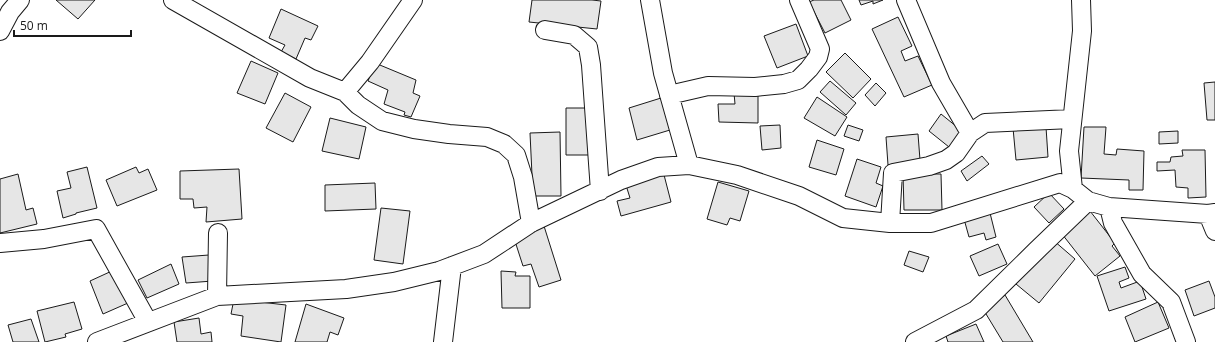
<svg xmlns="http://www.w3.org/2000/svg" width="1215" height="342" viewBox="0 0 1215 342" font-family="'Open Sans',sans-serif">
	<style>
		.building { fill: #e6e6e6; stroke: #1a1a1a }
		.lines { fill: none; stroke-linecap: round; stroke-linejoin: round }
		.minor-casing { stroke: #1a1a1a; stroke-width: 20 }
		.minor { stroke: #fff; stroke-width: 18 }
	</style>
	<rect width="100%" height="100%" fill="#fff"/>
	<path class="building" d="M56,0H95L78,19Z
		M532,0H592L601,1L597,29L529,22Z
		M814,0H841L851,20L825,33L809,2Z
		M859,0H883L873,4V1L861,5Z
		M281,9L318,26L311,40L305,38L296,59L281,52L285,45L269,38Z
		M898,17L912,46L901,51L905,61L918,56L932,85L904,97L872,29Z
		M796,24L808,56L777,68L764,36Z
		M845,53L871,79L853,98L826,72Z
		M251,61L278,73L265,104L237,93Z
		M375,63L416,80L413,93L420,96L411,117L404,115L405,112L384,104L388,90L368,81Z
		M830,81L856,103L846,115L820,92Z
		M1215,82V120H1207L1204,83Z
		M876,83L886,93L875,106L865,95Z
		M285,93L311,107L293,142L266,128Z
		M734,93H758V123L719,122L718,104H735Z
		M817,97L847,117L835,136L804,118Z
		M661,98L670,130L637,140L629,108Z
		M566,108H590L591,155H566Z
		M941,114L962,131L949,147L929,131Z
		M330,118L366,127L359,159L322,151Z
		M780,125L781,148L762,150L760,126Z
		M848,125L863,130L859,141L844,136Z
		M1046,127L1048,157L1016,160L1013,128Z
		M1084,127H1106L1104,154L1116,155L1117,149L1144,151L1143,190H1129V180L1081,178Z
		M1178,131V143L1159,144V132Z
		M560,132L561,196H533L530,133Z
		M918,134L920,160L888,165L886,137Z
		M817,140L844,149L836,175L809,167Z
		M1182,150H1205L1206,197L1188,198V188L1176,187L1175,170L1157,171V162H1170L1171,157L1183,156Z
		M982,156L989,164L967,181L961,171Z
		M857,159L881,167L876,183L883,186L876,207L845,196Z
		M87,167L97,208L76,213V214L63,218L57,191L71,188L67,172Z
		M136,167L139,173L148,169L157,190L117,206L106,180Z
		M239,169L242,219L206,222L207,207L194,208L193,199H180V171Z
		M663,171L671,202L621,216L617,201L630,198L625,182Z
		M18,174L26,210L33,208L37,224L0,233V179Z
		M903,174H941L942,210H904Z
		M718,182L749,191L740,221L730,218L727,225L707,219Z
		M375,183L376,209L325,211V185Z
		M1049,193L1064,209L1049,223L1034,207Z
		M381,208L410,211L403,264L374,260Z
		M1090,211L1115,243L1112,246L1120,256L1095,276L1062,234Z
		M990,213L996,237L986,240L984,233L969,237L964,219Z
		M544,226L561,280L539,287L531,264L523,266L513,235Z
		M1053,240L1075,259L1039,303L1016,284Z
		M998,244L1007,264L979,276L970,256Z
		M909,251L929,257L923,272L904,265Z
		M209,255L213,281L186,283L182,257Z
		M171,264L179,284L147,298L138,280Z
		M1125,267L1129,278L1119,282L1121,288L1140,281L1146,299L1109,311L1097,276Z
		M114,270L128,303L103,314L90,281Z
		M501,271L516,272L515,276H530V308H502Z
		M1209,281L1215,297V308L1194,316L1185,290Z
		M1005,295L1033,342H1003L983,309Z
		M234,299L286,305L281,342L241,336L243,316L231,314Z
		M74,302L82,329L65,334L66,337L45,342L37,311Z
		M1158,302L1169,328L1135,342L1125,317Z
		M306,304L344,318L338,335L330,332L327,342H295Z
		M199,318L201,334L211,332L212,342H177L174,322Z
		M31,319L39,342H13L8,325Z
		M976,324L984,342H948L946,336Z"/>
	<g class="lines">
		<g class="minor-casing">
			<path id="minor" d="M173,0L310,78L345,92L358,105L382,121L414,129L449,134L487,137L504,144L516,155L523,177L531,223
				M650,0L663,73L689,165
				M906,0L941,83L970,133
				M545,30L574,35L588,47L591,65L600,191
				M0,31L10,12L20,0
				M345,92L370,62L413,0
				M669,95L708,86L755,87L784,84L798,80L809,69L818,57L820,49L799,0
				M1073,189L1069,151L1082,31L1081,0
				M1109,207L1113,223L1142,274L1171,302L1186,342
				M1208,214L1215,231
				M890,223L893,173L929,166L946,160L956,153L970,133L985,123L1072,119
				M0,243L44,239L96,229L148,322
				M217,296L218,233
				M97,342L217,296L346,289L394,282L439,271L484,254L531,223L621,180L658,167L689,165L737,175L799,196L843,218L890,223H931L1060,183L1073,189L1088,201
				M443,342L452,266
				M915,342L976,310L1036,251L1088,201L1109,207L1208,214L1215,213"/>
		</g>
		<use href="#minor" class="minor"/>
	</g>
	<path d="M14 30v6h117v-6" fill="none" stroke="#1a1a1a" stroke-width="2"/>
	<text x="20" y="30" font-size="12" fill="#1a1a1a" stroke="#ffffff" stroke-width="3" paint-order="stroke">50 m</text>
</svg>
